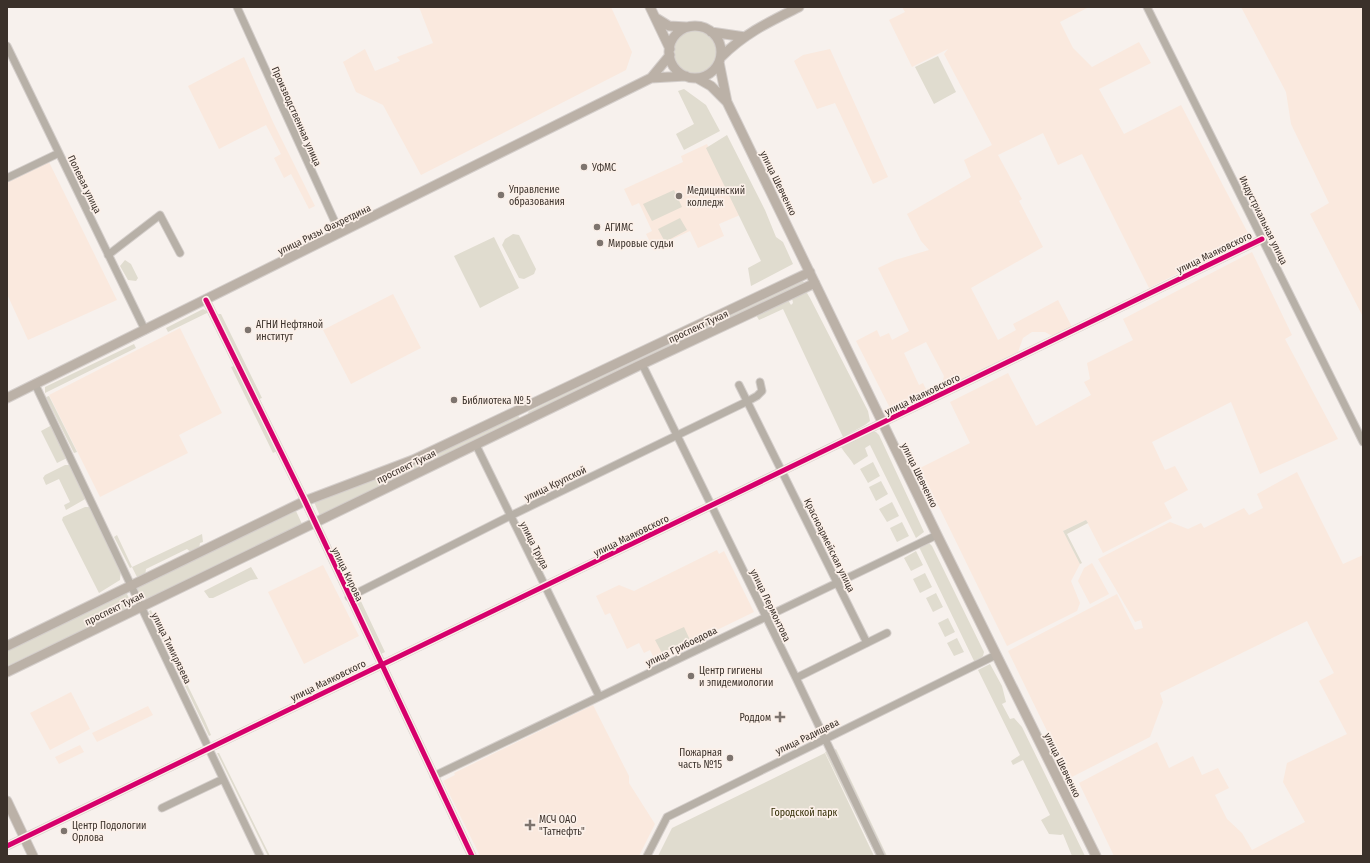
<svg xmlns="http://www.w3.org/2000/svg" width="1370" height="863" viewBox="0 0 1370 863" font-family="'Fira Sans Condensed',sans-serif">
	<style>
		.built { fill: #fae9de }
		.green { fill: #e0dccf }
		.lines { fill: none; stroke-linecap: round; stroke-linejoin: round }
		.minor-casing { stroke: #d4cecb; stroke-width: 9 }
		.major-casing { stroke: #d4cecb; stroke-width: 11 }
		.minor { stroke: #b7b0a7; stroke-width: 7 }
		.major { stroke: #bbb1a7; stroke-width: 9 }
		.cycleway-casing { stroke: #fbf0e9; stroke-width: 8 }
		.cycleway { stroke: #d6006c; stroke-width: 5 }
		.poi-dot { fill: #7d746e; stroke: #fbf0e9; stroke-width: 1.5 }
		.labels { text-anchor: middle; stroke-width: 3.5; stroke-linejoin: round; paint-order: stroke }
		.street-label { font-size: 10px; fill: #3b312a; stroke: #fbf0e9 }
		.poi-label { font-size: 10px; fill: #3b312a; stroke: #fbf0e9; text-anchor: start }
		.park-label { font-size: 10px; fill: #332d04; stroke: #fbf0e9 }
	</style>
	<rect width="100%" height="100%" fill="#f7f1ed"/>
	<path class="built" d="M419,7H611L632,52L626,70L421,175L383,105L356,92L343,62L365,49L375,71L400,61L397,57L433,43Z
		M902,7H1089L1060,22L1073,48L1092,67L1139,42L1151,63L1099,89L1124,134L1181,105L1250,237L1149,288L1082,154L1058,165L1043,133L998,155L1022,199L1019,201L1043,247L971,288L998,340L1016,330L1013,324L1058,300L1072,327L1052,336L1045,332H1032L1023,338L1018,352L942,389L941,387L944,376L926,342L904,353L919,385L923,383L929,395L893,414L856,341L877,330L880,337L889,333L892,340L909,331L878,268L895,260L929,250L921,241L907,214L971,177L964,160L992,145L944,54L948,49L912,67L889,20L905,12Z
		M1241,7H1363L1362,315L1310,214L1329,203L1291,124L1286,92Z
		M830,49L888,177L873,184L835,103L817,109L794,61L803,55Z
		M244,57L273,122L315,206L309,209L291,174L284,178L274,158L281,154L266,125L219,149L188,86Z
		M707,144L740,215L719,224L724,236L698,248L690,231L653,248L646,234L652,231L639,203L632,206L624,189L683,162L681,156Z
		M48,160L117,300L28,340L7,294V181Z
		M1252,252L1292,335L1285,339L1338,439L1260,474L1231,402L1152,442L1165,470L1175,466L1188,490L1164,503L1172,518L1103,553L1086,520L1063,531L1080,564L1071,581L1080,603L1077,611L1007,646L920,468L970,443L950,402L1008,373L1036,426L1091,395L1084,382L1090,379L1087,363L1133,340L1123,319Z
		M393,294L421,348L351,384L323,330Z
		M180,328L222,413L179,435L188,453L100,497L49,395Z
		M1297,472L1343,564L1363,555V856H1114L1079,783L1157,742L1169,768L1193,756L1202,775L1218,768L1229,788L1215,795L1227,819L1242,833L1252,850L1305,822L1283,782L1287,763L1347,734L1319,681L1334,673L1314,635L1307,621L1160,693L1163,702L1150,737L1070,778L1008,651L1117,594L1135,630L1143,628L1141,620L1135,622L1098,559L1170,522L1188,529L1201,523L1204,528L1244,508L1249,515L1263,508L1257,494Z
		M717,550L719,554L724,551L754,612L655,660L650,650L644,653L639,643L627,649L610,613L605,615L596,596L619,585L634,591Z
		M1092,563L1109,594L1090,604L1078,581L1084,568Z
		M323,565L359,636L304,664L268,592Z
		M71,692L90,729L50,750L30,713Z
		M593,705L629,776V783L655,824L639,856H480L443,781L455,775L454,773Z
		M148,706L153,715L97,742L92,733Z
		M80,745L84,752L59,764L55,757Z"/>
	<path class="green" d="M673 53a22 22 0 1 1 44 0a22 22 0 1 1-44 0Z
		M938,56L956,92L934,104L915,67Z
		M684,89L706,105L720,131L684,150L676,134L694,124L678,91Z
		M727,135L765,210L776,237L783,242L793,264L751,286L748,268L761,261L706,148Z
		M674,190L682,207L652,221L643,204Z
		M680,218L687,230L665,242L658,229Z
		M513,234L519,235L536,269L534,274L524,279L519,278L502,245L505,239Z
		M494,237L519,288L480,308L454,256Z
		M125,260L131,264L138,278L136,281L128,280L120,266Z
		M800,281H803L804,283L802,285L695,334L693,329Z
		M801,293H807L810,298L868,411L870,421L865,425L843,437L783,309L759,320L756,315L788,300L791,305L793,303L792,298Z
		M203,309L209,312L168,332L166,328Z
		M218,314H221L262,398L259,399Z
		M688,334L652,358L530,416L528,412L650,350Z
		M134,344L136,348L45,393V387Z
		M237,365L279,450L273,453L231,367Z
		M49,396L77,452L74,453L46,397Z
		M518,415L521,421L320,516L314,502Z
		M52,425L67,458L57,463L41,431Z
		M873,431L876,432L879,435L924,532L916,538L870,445L865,448L868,456L854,465C850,458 845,454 841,447Z
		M873,462L880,476L868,483L860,469Z
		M65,465H71L87,498L66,510L64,505L70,502L59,479L46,485L43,478L45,475Z
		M881,481L888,494L876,501L869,487Z
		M892,502L899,516L887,522L879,509Z
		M85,507H91L121,569L120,580L99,593L62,520L63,517Z
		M296,511L302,524L143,601L137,588Z
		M1086,520L1088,523L1067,534L1082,563L1080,564L1063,531Z
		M902,522L909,536L897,542L890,528Z
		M202,534L203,542L200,543L199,549L192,553L187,549L146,569L145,576L138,579L132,567L130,568L114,537L117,535L132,567Z
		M928,542L932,546L984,652L983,656L975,663L919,547Z
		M916,551L923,565L911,571L904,558Z
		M251,567L258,579L251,580L213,598H209L204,591Z
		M925,573L932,587L920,593L913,579Z
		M126,592L133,606L7,666V649Z
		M936,593L943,607L933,612L926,598Z
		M359,597L385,652L379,655L354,599Z
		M151,610L205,721L211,735L209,736L149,611Z
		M948,618L955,632L945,637L938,623Z
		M684,627L690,640L662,653L655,640Z
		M957,638L964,652L954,656L947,643Z
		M990,664L1002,686L1006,702L1002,704L1010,719L1014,718L1022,727L1085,856H1072L1063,834L1061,835L1049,834L1041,820L1050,815L1023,760L1013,765L1011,761L1020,755L978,670Z
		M836,749L887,856H885L834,750Z
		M827,751L878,856H876L825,752Z
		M217,753H219L270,856H268Z
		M825,753L874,856H658L672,828Z"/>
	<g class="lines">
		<g class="minor-casing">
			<path id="minor" d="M237,7L340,233
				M1147,7L1363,442
				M7,46L145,330
				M7,178L59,153
				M108,255L160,215L180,253
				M206,300L305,501L472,856
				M642,364L796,678L881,856
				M35,384L260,856
				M739,385L867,643
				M476,445L599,696
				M349,597L510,516L748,401L757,396L762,391L760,382
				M796,678L887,633
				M434,776L937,535
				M162,808L223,779
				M7,846L1262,239
				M647,856L667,817L996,655"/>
		</g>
		<g class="major-casing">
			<path id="major" d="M650,7L670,49
				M656,18L669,26L687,27
				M669 52a26 26 0 1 1 52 0a26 26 0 1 1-52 0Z
				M711,32L745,37
				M721,57C745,33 769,22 799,7
				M719,62L727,102L937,535L1096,856
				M651,78L670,55
				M697,78L711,86L727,102
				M7,398L651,78L686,76
				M7,646L305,501L413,460L810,272
				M7,672L638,366L815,283
				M7,801L33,856"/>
		</g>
		<use href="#minor" class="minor"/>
		<use href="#major" class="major"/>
		<g class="cycleway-casing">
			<path id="cycleway" d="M206,300L305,501L472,856
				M7,846L1262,239"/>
		</g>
		<use href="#cycleway" class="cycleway"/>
	</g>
	<g class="poi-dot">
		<circle cx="584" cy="167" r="4"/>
		<circle cx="501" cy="195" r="4"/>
		<circle cx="679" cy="196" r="4"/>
		<circle cx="597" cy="227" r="4"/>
		<circle cx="600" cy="243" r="4"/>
		<circle cx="248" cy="330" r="4"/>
		<circle cx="454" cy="400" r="4"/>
		<circle cx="691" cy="676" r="4"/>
		<path d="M778 711h4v4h4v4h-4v4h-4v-4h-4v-4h4z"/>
		<circle cx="730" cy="758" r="4"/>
		<path d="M528 819h4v4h4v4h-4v4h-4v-4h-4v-4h4z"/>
		<circle cx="64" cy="831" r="4"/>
	</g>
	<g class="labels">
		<g class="street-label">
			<text transform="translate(297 116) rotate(66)" y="4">Производственная улица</text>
			<text transform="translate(779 183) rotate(64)" y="4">улица Шевченко</text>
			<text transform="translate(85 184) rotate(64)" y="4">Полевая улица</text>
			<text transform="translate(1264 220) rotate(64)" y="4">Индустриальная улица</text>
			<text transform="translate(324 229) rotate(-26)" y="4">улица Ризы Фахретдина</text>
			<text transform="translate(1214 252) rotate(-26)" y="4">улица Маяковского</text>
			<text transform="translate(698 326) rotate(-25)" y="4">проспект Тукая</text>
			<text transform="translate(922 394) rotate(-26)" y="4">улица Маяковского</text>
			<text transform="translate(406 466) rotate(-26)" y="4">проспект Тукая</text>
			<text transform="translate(920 475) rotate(64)" y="4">улица Шевченко</text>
			<text transform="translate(555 483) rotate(-26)" y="4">улица Крупской</text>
			<text transform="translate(631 535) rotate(-26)" y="4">улица Маяковского</text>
			<text transform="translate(535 545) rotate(63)" y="4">улица Труда</text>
			<text transform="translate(830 545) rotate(64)" y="4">Красноармейская улица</text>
			<text transform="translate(348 574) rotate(64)" y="4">улица Кирова</text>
			<text transform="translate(771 605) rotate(64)" y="4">улица Лермонтова</text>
			<text transform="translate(114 608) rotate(-26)" y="4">проспект Тукая</text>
			<text transform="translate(681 646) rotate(-26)" y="4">улица Грибоедова</text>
			<text transform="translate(172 648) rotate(64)" y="4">улица Тимирязева</text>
			<text transform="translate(328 680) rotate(-26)" y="4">улица Маяковского</text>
			<text transform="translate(807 736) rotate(-26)" y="4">улица Радищева</text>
			<text transform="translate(1063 765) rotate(64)" y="4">улица Шевченко</text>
		</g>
		<g class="poi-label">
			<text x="592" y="171">УФМС</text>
			<text x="509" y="193">Управление<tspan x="509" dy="12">образования</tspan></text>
			<text x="687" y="194">Медицинский<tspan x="687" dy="12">колледж</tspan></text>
			<text x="605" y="231">АГИМС</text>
			<text x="608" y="247">Мировые судьи</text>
			<text x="256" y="328">АГНИ Нефтяной<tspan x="256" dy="12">институт</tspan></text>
			<text x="462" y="404">Библиотека № 5</text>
			<text x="699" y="674">Центр гигиены<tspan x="699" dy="12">и эпидемиологии</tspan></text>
			<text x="771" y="721" text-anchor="end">Роддом</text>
			<text x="722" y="756" text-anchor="end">Пожарная<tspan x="722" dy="12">часть №15</tspan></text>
			<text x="539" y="823">МСЧ ОАО<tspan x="539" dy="12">"Татнефть"</tspan></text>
			<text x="72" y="829">Центр Подологии<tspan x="72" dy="12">Орлова</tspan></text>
		</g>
		<g class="park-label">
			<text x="804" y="816">Городской парк</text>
		</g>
	</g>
	<rect width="1370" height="863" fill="none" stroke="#3b312a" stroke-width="16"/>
</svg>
